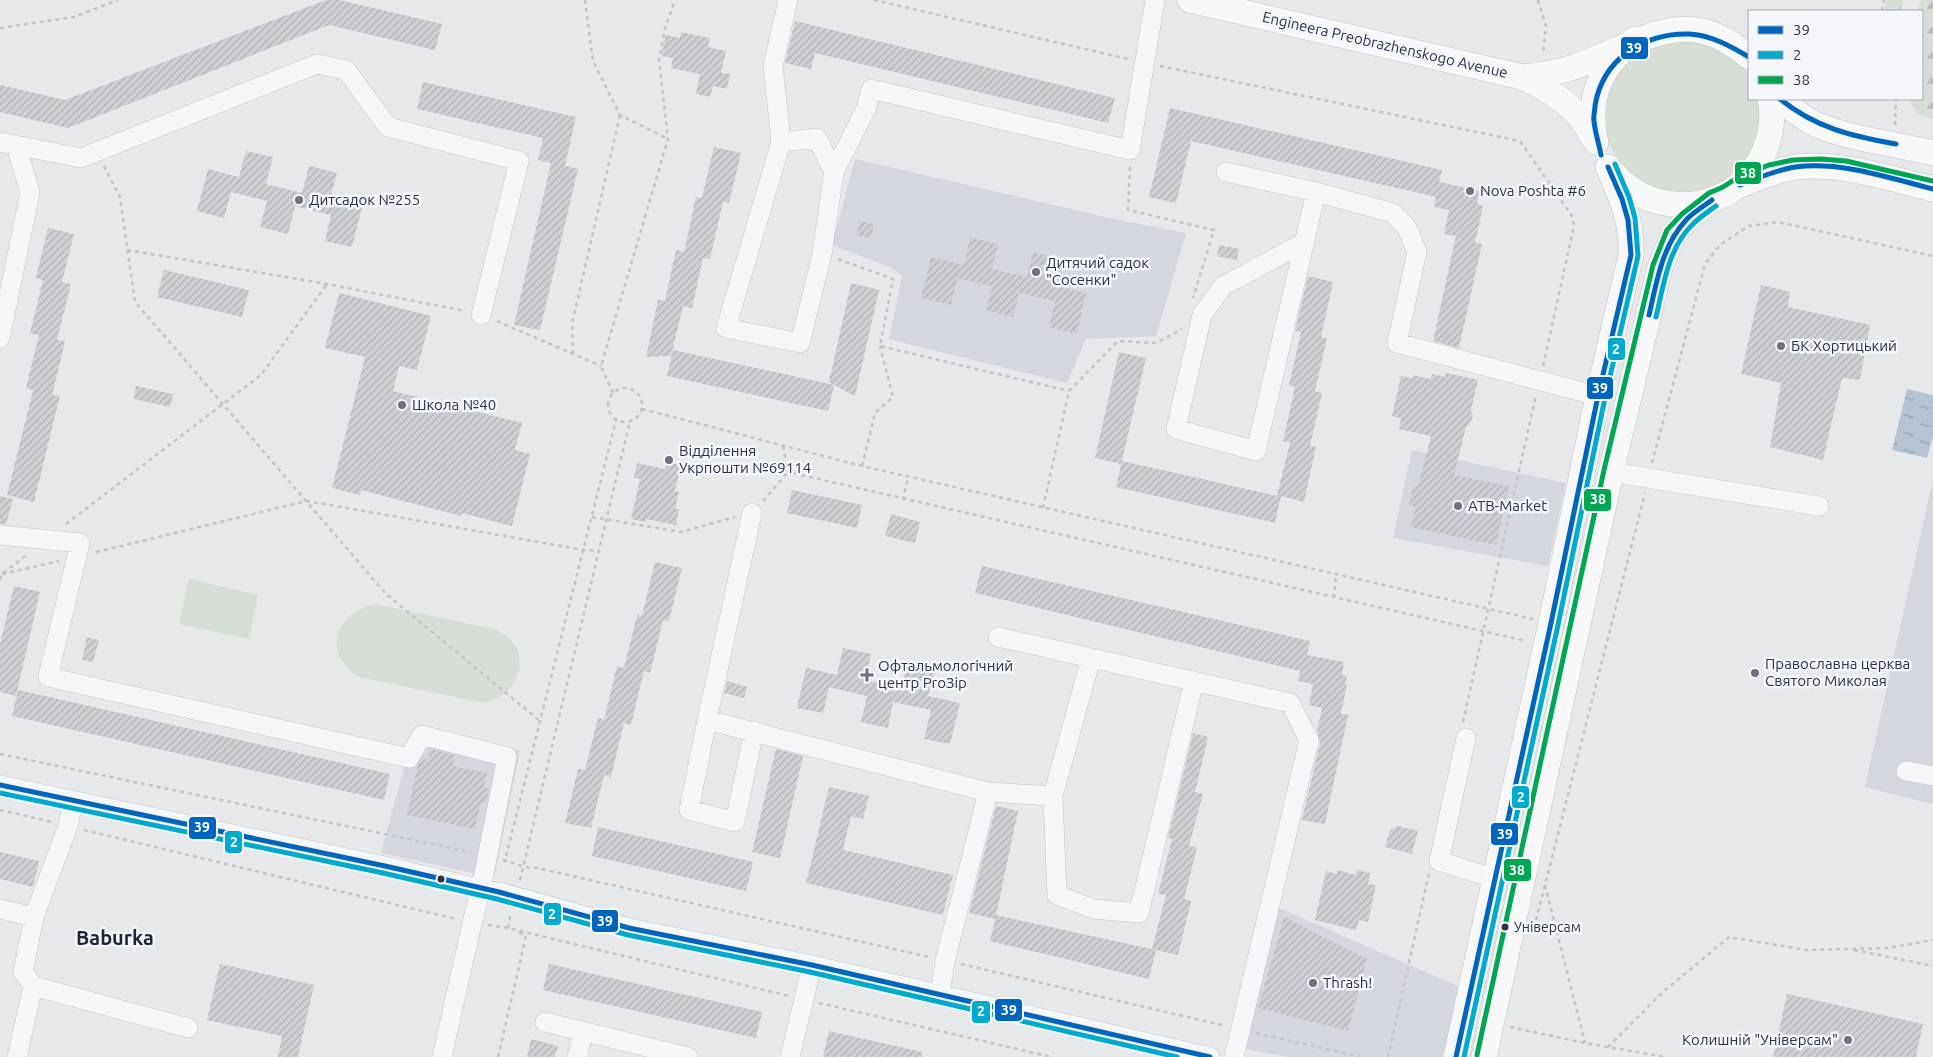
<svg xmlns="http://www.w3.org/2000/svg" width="1933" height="1057" viewBox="0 0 1933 1057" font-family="Ubuntu,sans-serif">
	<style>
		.built { fill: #d4d7dd }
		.grass { fill: #d6ded6 }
		.forest { fill: url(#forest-firs) }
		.water { fill: url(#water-ripples) }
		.building { fill: url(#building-hatch) }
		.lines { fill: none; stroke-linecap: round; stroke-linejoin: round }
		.minor-casing { stroke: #c4c6c8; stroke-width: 20 }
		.major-casing { stroke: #c2c5c8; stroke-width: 26 }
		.path { stroke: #c5c6ca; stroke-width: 2.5; stroke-dasharray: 4 4; stroke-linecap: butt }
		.minor { stroke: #f5f6f7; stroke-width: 19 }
		.major { stroke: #f8f8f8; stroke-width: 25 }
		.bus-1-casing { stroke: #f4f6f9; stroke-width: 9 }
		.bus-2-casing { stroke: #f4f6f9; stroke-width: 9 }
		.bus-3-casing { stroke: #f4f6f9; stroke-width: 9 }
		.bus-1 { stroke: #0065bd; stroke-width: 5 }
		.bus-2 { stroke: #00a9ce; stroke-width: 5 }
		.bus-3 { stroke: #00a651; stroke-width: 5 }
		.poi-dot { fill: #6c737f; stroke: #f4f6f9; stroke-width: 2 }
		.bus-dot { fill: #2b3445; stroke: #f4f6f9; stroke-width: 2 }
		.labels { text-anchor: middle; stroke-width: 5; stroke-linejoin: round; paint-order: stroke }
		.bus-label { font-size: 14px; fill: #2b3445; stroke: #f4f6f9; text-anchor: start }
		.street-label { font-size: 15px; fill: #2b3445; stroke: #f4f6f9 }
		.poi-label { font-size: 15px; fill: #2b3445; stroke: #f4f6f9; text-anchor: start }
		.district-label { font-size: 20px; font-weight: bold; fill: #1d2536; stroke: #f4f6f9 }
		.line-badge { stroke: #f4f6f9; stroke-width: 2 }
		.badge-label { font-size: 14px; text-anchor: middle; font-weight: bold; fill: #fff }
	</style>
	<defs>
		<pattern id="forest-firs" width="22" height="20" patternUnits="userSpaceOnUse" patternTransform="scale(1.25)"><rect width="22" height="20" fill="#d6ded6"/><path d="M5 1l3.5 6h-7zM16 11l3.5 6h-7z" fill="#b8bfb9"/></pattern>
		<pattern id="water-ripples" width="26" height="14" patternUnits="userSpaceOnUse" patternTransform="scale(1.25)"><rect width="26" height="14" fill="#b4c4d5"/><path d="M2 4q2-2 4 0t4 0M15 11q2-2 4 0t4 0" fill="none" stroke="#93a0af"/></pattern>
		<pattern id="building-hatch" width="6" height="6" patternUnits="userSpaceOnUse" patternTransform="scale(1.25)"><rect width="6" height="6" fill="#ced0d3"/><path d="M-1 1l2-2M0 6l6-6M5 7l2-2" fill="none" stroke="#b1b3b6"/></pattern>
	</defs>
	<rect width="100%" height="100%" fill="#e6e8ea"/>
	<path class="built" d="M855,159L1114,219L1186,233L1156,336L1086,339L1067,383L889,339L902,276L890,267L832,245Z
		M1412,450L1566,483L1548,566L1393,538Z
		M1933,479V804L1865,787Z
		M415,727L520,751L494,878L381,853Z
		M1279,908L1462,988L1444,1057H1287L1242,1048Z"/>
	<path class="grass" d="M1696,35L1742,60L1749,71V99H1761C1761,109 1763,123 1761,133C1756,154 1740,172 1722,182C1687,202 1640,192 1617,158C1592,121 1606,67 1644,45C1653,40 1685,37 1696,35Z
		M189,579L258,595L249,639L179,624Z
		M375,604L494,629C503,634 511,638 516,647C526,666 514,692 494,700C490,702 484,702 479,702L359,677C321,653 335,613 375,604Z"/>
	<path class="forest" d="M1887,0H1903L1901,11H1885Z
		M1921,0H1933V119L1919,115L1908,99H1922V11H1917Z"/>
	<path class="water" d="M1907,389L1933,395V436L1927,458L1892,450Z"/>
	<path class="building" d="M326,0H339L442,24L435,50L329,25L68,128L0,112V85L65,100Z
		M795,21L1115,98L1108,123L815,53L811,69L785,63Z
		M681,32L710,38L708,47L726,51L721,73L730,74L727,89L713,86L710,97L696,94L700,74L671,68L673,58L661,56L666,35L680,38Z
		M423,82L576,117L565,166L578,169L540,330L514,325L551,163L538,160L543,138L417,109Z
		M1170,108L1442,170L1439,182L1480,191L1477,204L1483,206L1475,243L1482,244L1459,348L1433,341L1456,236L1444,234L1449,210L1434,207L1436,197L1191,141L1176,203L1149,197Z
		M714,147L741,153L729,203L723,202L710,259L703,258L692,308L683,306L671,356L646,357L658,300L665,301L676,250L684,252L696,197L702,198Z
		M246,151L273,157L266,184L302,193L309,166L337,173L330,199L362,207L352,247L325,241L331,215L295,206L288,234L260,227L267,201L231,192L224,218L197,211L208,169L239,177Z
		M859,221L874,224L871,238L856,235Z
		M48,228L74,234L62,282L71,284L57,340L65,341L52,395L60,396L34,502L7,495L33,390L26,388L39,335L30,333L43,280L36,278Z
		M970,237L998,244L992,269L1027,277L1033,252L1061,258L1055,286L1086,293L1077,334L1049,327L1055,301L1019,293L1013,317L986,310L992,286L957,278L951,305L921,298L931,257L964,265Z
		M1219,245L1239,249L1237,260L1217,256Z
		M164,270L249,290L242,317L157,297Z
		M1308,276L1333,282L1321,337L1327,338L1315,391L1322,393L1310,446L1316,447L1304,502L1281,496L1275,523L1116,487L1122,461L1277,496L1290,442L1283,441L1295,387L1289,385L1301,332L1295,331Z
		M851,283L879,290L855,396L834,385L828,411L667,376L673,350L834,385L829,382Z
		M1761,285L1790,292L1788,307L1870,325L1860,380L1842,378L1823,460L1770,447L1781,383L1741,374Z
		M339,293L431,316L417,370L399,366L393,391L522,423L515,450L530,454L512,526L462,513L461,516L361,490L360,495L332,488L365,357L325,348Z
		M1119,352L1146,358L1121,464L1095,458Z
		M1446,373L1478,380L1471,411L1473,416L1469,425L1466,427L1454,475L1509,486L1496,545L1411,527L1415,507L1409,506L1413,486L1418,487L1431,436L1399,429L1401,418L1392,416L1401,376L1412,378L1413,375L1431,379L1432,374L1446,377Z
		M136,386L173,394L170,407L134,399Z
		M667,462L681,465L675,491L679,492L675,509H679L676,525L646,519V522L631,519L640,479L634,478L637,463L665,469Z
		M792,490L862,505L857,528L787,513Z
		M0,496L13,499L6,524H0Z
		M891,514L920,522L915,543L885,536Z
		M655,562L682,568L669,621L663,620L650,673L644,671L631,725L624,723L611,777L604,775L591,828L565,823L578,769L585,770L598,718L604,720L617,666L624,668L637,615L642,616Z
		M982,566L1310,641L1307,655L1344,662L1342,675L1347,676L1345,684H1347L1341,714L1348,715L1325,824L1302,820L1320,743L1317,731L1322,708L1309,705L1313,684L1298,681L1300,671L975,593Z
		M14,586L40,592L16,696L0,692V645Z
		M87,637L99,640L93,662L82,660Z
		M843,648L871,654L865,680L902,688L907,662L935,668L928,696L960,703L950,744L924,739L931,710L893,702L888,728L861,722L867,696L829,687L823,713L797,708L806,668L837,675Z
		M727,681L747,687L744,698L724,693Z
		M18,690L390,774L384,800L12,716Z
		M1193,733L1208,737L1195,792L1203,794L1189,846L1197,848L1184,899L1191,901L1178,955L1156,950L1149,979L990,941L995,919L969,913L996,806L1018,811L996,915L1156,950L1152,949L1166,895L1158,894L1172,839L1168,838Z
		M430,749L455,755L453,766L487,773L484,788L489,789L486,803L481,802L475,829L407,815L418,764L421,759L428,760Z
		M776,749L803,756L780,858L752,852Z
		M829,787L869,796L863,819L851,816L843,850L953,875L943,915L806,883Z
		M1398,826L1418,831L1412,854L1385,847L1390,830Z
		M598,827L753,862L746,891L592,856Z
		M0,852L39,861L33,887L0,879Z
		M1337,870L1356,875L1357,870L1370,873L1368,884L1376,885L1368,922L1359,920L1356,930L1315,920L1326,871L1337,874Z
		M1284,917L1367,959L1348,1031L1258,1008Z
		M220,964L314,985L298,1057H278L282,1036L207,1020Z
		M549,964L762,1012L756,1038L543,990Z
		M1787,994L1923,1024L1916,1057H1773Z
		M829,1031L922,1052V1057H823Z
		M531,1039L558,1046L555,1057H527Z"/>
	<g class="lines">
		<g class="minor-casing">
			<path id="minor" d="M788,0L773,66L781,142L817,138L834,172L866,109L871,89L1130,150L1155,0
				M0,142L81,158L317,64L346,70L388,127L519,161L481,315
				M781,142L726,328L800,343L822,254L834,172
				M1226,172L1316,192L1393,213L1407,228L1417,252L1397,343L1598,396
				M1305,242L1223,286L1202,315L1176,429L1256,451L1316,192
				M0,338L30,193L16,145
				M1611,472L1819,506
				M752,513L707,720L988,792L1053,796
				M0,535L80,543L48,677L409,758L422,735L507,757L481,889L472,923L442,1057
				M998,637L1290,703L1309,740L1234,1057
				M1091,658L1053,796L1057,895L1093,909L1139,913L1194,681
				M707,720L689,810L735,822L754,731
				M1466,738L1439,861L1496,879
				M1906,771L1933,776
				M0,785L385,866L481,889L499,892L629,928L812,965L1210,1057
				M0,909L34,917L68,826L73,802
				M34,917L23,972L33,986L188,1028
				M940,995L945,961L988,792
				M545,1022L688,1057
				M17,1057L33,986
				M577,1057L583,1032
				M790,1057L812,965"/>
		</g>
		<g class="major-casing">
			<path id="major" d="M1190,0L1522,77C1542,87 1563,98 1578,115C1585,123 1590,133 1596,142
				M1522,77C1539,75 1557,73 1574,67C1639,45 1685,0 1749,57
				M1780,99C1791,108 1802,118 1815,124C1852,140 1894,143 1933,153
				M1595,139C1587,95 1601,66 1635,39
				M1614,174C1662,227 1751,209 1769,137C1772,125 1773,111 1770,99
				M1740,185C1758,178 1776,170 1796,167C1842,162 1888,178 1933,189
				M1456,1057L1551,623L1598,396L1631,255C1632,219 1622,199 1608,167
				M1484,1057L1611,472L1660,267L1674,234L1687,219L1712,200"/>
		</g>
		<path class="path" d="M585,0L593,61L620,115L668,139
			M874,0L1128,59
			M1538,0L1546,26L1543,55
			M1882,11L1884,0
			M0,28L74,17L118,0
			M1160,66L1520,141L1572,216L1574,226L1543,366
			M1895,125L1896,99
			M104,166L120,197L135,302L386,594L540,721
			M1130,167L1128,210L1214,230L1193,298
			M127,250L327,284L465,311
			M838,259L893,279L880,346L1069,391
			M497,321L601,366
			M573,354L572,324L620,115
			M608 405a17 17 0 1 1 34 0a17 17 0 1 1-34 0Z
			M613,393L601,366L668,139L659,60L665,29L675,0
			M642,409L862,466L1533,619
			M783,446L788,472L1526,641
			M1652,463L1705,264L1721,244L1749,226L1778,222L1933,256
			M862,466L875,413L893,397L880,346
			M903,500L908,477
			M763,501L788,472
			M1043,508L1069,391L1118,341L1156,343L1182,329
			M592,517L681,532L735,517
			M66,524L261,375L327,284
			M96,552L307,501L584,550L600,551
			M2,574L59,561
			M0,580L2,574L28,554
			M1334,598L1336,575
			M1463,722L1536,395
			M0,754L471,852
			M0,810L52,822
			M84,830L456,919
			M506,856L616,420
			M503,860L525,867L537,868L929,957
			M520,880L630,421
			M1545,885L1585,1043
			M488,925L508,928L789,996
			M508,928L511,912
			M1534,928L1645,493
			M1854,950L1933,966
			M961,964L1226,1026
			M819,1003L1052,1057
			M1510,1027L1585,1043L1665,1057
			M1256,1033L1361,1057
			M1608,1047L1663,992L1729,937L1807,950L1888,948L1933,940
			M498,1057L526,936L516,931
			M1388,1057L1429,873"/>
		<use href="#minor" class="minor"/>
		<use href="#major" class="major"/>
		<g class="bus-1-casing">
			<path id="bus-1" d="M1780,99C1816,128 1851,136 1896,144
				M1601,155C1599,144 1595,132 1594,121C1593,116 1595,111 1595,106C1602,60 1643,33 1689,34C1711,35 1730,46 1749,57
				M1740,185C1758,178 1776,170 1795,167C1842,161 1889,178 1933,189
				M1649,315C1657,281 1662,245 1687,219C1695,211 1704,206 1712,200
				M0,785L385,866L499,892L629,928L812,965L1210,1057
				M1456,1057L1551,623L1598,396L1631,255L1628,220L1622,199L1608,167"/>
		</g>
		<g class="bus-2-casing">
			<path id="bus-2" d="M1656,317C1664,284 1668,247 1694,223C1701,216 1709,211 1716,206
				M0,793L383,873L497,899L628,935L810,972L1177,1057
				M1464,1057L1558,625L1605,398L1638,256L1635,218L1629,197L1615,164"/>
		</g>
		<g class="bus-3-casing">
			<path id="bus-3" d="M1477,1055L1604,470L1653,265L1667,230L1682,214L1709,193L1723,187L1737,178L1769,165L1793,160L1820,159L1846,161L1933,181"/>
		</g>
		<use href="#bus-1" class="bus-1"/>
		<use href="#bus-2" class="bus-2"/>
		<use href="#bus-3" class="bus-3"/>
	</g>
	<g class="poi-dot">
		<circle cx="1470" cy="191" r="5"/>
		<circle cx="299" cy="200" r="5"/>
		<circle cx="1036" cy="272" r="5"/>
		<circle cx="1781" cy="346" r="5"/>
		<circle cx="402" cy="405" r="5"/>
		<circle cx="669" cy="460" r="5"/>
		<circle cx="1458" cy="506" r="5"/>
		<circle cx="1755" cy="673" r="5"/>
		<path d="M864.5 667.5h5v5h5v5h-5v5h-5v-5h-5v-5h5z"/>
		<circle cx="1313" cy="983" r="5"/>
		<circle cx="1848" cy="1040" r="5"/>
	</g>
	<g class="bus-dot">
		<circle cx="441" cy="879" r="4.5"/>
		<circle cx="1505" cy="927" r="4.5"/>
	</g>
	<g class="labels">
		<g class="bus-label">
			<text x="1514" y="932">Універсам</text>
		</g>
		<g class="street-label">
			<text transform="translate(1385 45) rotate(13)" y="5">Engineera Preobrazhenskogo Avenue</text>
		</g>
		<g class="poi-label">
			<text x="1480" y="196">Nova Poshta #6</text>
			<text x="309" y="205">Дитсадок №255</text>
			<text x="1046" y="268">Дитячий садок<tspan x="1046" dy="17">"Сосенки"</tspan></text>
			<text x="1791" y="351">БК Хортицький</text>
			<text x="412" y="410">Школа №40</text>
			<text x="679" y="456">Відділення<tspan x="679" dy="17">Укрпошти №69114</tspan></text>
			<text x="1468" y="511">ATB-Market</text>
			<text x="1765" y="669">Православна церква<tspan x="1765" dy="17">Святого Миколая</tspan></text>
			<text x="878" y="671">Офтальмологічний<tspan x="878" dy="17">центр ProЗір</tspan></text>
			<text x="1323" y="988">Thrash!</text>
			<text x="1838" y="1045" text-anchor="end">Колишній "Універсам"</text>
		</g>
		<g class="district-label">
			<text x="115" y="945">Baburka</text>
		</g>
	</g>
	<g class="line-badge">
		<rect x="1620" y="36" width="29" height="24" rx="5" fill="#0065bd"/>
		<rect x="1734" y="161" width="28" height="24" rx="5" fill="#00a651"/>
		<rect x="1607" y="337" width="19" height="24" rx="5" fill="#00a9ce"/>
		<rect x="1586" y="376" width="28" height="24" rx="5" fill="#0065bd"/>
		<rect x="1583" y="488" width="29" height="24" rx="5" fill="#00a651"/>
		<rect x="1511" y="785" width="19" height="24" rx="5" fill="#00a9ce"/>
		<rect x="188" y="816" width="29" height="24" rx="5" fill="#0065bd"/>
		<rect x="1490" y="822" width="29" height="24" rx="5" fill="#0065bd"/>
		<rect x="224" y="830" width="19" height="24" rx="5" fill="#00a9ce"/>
		<rect x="1503" y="858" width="29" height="24" rx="5" fill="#00a651"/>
		<rect x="543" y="902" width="19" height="24" rx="5" fill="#00a9ce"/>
		<rect x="591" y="909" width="28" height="24" rx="5" fill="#0065bd"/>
		<rect x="994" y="998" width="29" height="24" rx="5" fill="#0065bd"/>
		<rect x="971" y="1000" width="20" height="24" rx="5" fill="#00a9ce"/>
	</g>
	<g class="badge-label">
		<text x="1634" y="53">39</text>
		<text x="1748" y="178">38</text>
		<text x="1616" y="354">2</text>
		<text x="1600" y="393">39</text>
		<text x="1598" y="504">38</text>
		<text x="1521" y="802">2</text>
		<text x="202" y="832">39</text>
		<text x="1505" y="839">39</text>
		<text x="234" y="847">2</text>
		<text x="1517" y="875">38</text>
		<text x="552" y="919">2</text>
		<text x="605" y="926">39</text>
		<text x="1009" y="1015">39</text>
		<text x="981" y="1016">2</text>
	</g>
	<rect x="1748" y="10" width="175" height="90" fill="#f4f6f9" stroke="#a4a8b1"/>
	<rect x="1758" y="26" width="25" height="8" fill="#0065bd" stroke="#a4a8b1"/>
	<text x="1793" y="35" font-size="15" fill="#2b3445">39</text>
	<rect x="1758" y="51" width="25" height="8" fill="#00a9ce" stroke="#a4a8b1"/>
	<text x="1793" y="60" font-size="15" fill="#2b3445">2</text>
	<rect x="1758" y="76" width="25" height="8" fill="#00a651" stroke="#a4a8b1"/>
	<text x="1793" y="85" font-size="15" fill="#2b3445">38</text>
</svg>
